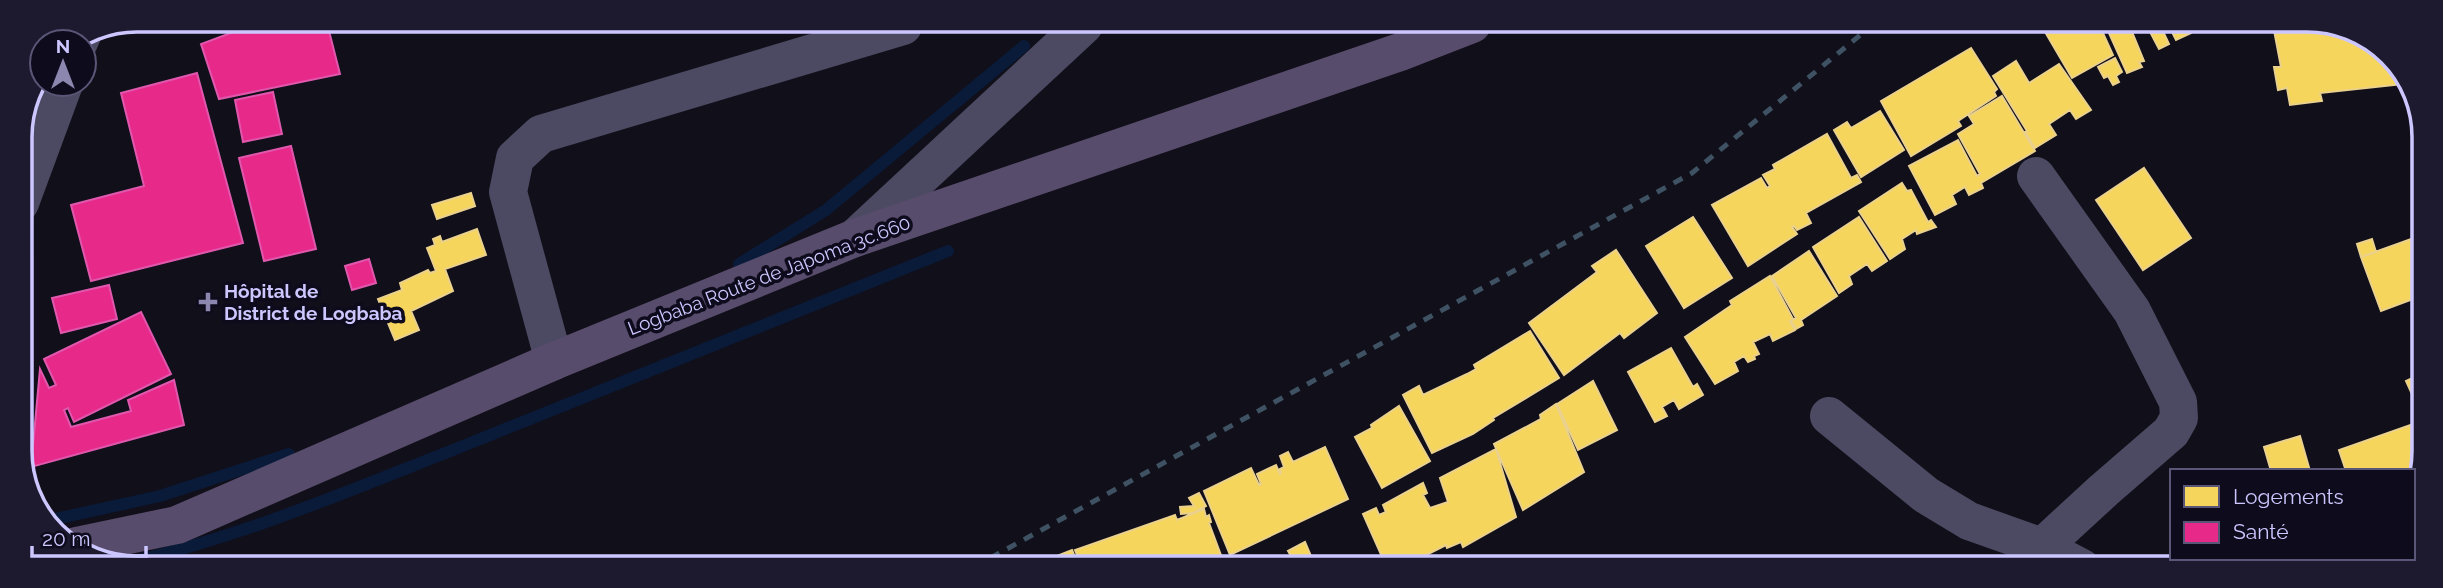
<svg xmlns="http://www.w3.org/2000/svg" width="2443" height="588" viewBox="0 0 2443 588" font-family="Raleway,sans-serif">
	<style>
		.homes { fill: #f6d55c; stroke: #ead18d; stroke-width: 2 }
		.health { fill: #e7298a; stroke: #df58ad; stroke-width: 2 }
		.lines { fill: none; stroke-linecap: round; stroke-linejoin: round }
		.stream { stroke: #0a1b3a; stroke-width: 12 }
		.street { stroke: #4b4a62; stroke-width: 38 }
		.primary { stroke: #584c6c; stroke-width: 38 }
		.rail { stroke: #3e5263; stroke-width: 5; stroke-dasharray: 10 9; stroke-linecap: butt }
		.poi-dot { fill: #8b87ae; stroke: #0e0b1d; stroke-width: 2.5 }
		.labels { text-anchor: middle; stroke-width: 7; stroke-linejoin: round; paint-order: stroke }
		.street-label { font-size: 19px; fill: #cdc7ff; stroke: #0e0b1d }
		.poi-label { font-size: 19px; font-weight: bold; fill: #cdc7ff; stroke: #0e0b1d; text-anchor: start }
		.rim { fill: none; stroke: #cdc7ff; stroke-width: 3.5 }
	</style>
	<rect width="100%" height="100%" fill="#110f19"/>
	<path class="homes" d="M2045,22H2098L2113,55L2072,78L2041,25Z
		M2104,22H2155L2132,32L2144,61L2139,62L2142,67L2127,73Z
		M2167,22H2185L2191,33L2176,40Z
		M2289,22H2330L2390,54L2404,84L2320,93L2322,101L2290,105L2287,88L2278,90L2274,67H2281L2273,25Z
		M2159,23L2169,44L2159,49L2148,28Z
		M1971,48L1997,89L1994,92L1996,96L1958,121L1961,126L1911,156L1881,101Z
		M2115,58L2122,72L2116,76L2119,82L2113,85L2108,76L2104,78L2098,67Z
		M2016,61L2029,83L2059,64L2091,110L2076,119L2070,110L2049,124L2056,135L2035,148L2025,132L2027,131L1993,76Z
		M2002,96L2035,151L1981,183L1983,188L1969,195L1965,187L1952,195L1956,204L1935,215L1909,166L1958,140L1977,176L1980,174L1958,134L1974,124L1969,116Z
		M1880,111L1904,150L1861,177L1834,130L1847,122L1851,128Z
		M1827,134L1851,178L1857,175L1861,182L1806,213L1811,223L1797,230L1794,226L1792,227L1797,234L1748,266L1712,205L1761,178L1767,188L1770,186L1763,175L1775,169L1773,165Z
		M2144,168L2191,238L2143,270L2096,200Z
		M1902,183L1907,191L1911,190L1928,222L1931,220L1936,227L1917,234L1916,230L1902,239L1905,249L1890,259L1859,211Z
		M471,193L475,206L437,219L432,205Z
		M1693,217L1732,278L1684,308L1646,246Z
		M1859,217L1887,261L1872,271L1867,264L1849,276L1852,284L1839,293L1813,247Z
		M477,229L486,255L445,269L453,291L411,311L419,330L395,340L378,299L402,290L400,283L428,270L430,273L436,271L427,248L435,245L433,239L440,236L442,242Z
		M2372,239L2376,252L2361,257L2357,244Z
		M2411,239L2421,268V296L2381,311L2361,257Z
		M1616,250L1657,313L1624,338L1620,333L1564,375L1529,323L1597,272L1592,266Z
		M1809,251L1837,296L1801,320L1803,325L1796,329L1791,321L1796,318L1772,276Z
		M1770,276L1793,319L1790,321L1795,330L1773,341L1770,334L1753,342L1759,354L1754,356L1755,359L1748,362L1744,356L1734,362L1738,371L1715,384L1685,337L1732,305L1730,301Z
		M1530,331L1559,378L1493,418L1494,420L1473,434L1432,453L1403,395L1419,386L1423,395L1467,374L1476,369L1474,365Z
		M1671,348L1693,387L1697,384L1703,395L1679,409L1674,400L1662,407L1667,416L1655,422L1628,372Z
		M2421,374V414L2406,381Z
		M1593,381L1617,430L1578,450L1557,404Z
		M1556,404L1584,472L1523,510L1494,444L1541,419L1540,415Z
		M1399,406L1430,461L1382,488L1355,437L1372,428L1371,425Z
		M2416,423L2421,438V473L2416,474L2418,480L2416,484L2413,485V471H2346L2339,450Z
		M2300,436L2310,471H2271L2264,447Z
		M1325,447L1348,499L1230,555L1204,491L1251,468L1259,485L1261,484L1257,474L1276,465L1280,474L1281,473L1280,469L1284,467L1280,456L1288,452L1293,462Z
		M1496,449L1516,517L1463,547L1461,542L1447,548L1446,545L1426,555L1431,564L1423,568H1387L1363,514L1376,508L1379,515L1386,512L1383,505L1423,483L1427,493L1423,495L1430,508L1448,502L1440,478Z
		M1199,493L1206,506L1193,513L1181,514L1180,507L1194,506L1189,498Z
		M1204,509L1206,517L1209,515L1211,522L1209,523L1222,558L1199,567H1082L1075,550L1175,515L1177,520Z
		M1305,542L1316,568H1282L1295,563L1288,551Z
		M1072,550L1079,567H1029Z"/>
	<path class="health" d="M328,27L340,74L219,99L201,44L244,28Z
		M197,73L243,243L91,281L71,205L144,186L121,93Z
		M273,92L282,134L243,142L235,100Z
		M291,146L316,249L264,261L239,158Z
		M369,259L376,283L352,290L345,266Z
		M109,285L117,319L61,333L52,298Z
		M141,312L171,374L74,422L68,408L64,410L71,427L131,411L128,400L174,380L184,425L31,467L40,369L49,388L56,385L44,359Z"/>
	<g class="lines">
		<path class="stream" d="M739,264L826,210L1024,46
			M46,521L160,496L289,454
			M113,566C231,541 341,494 453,450C618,385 783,318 948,251"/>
		<path class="street" d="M79,42L82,35
			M2036,176L2132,311L2178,402L2179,418L2171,432L2104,490L2042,547
			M20,203L64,84
			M855,238L1084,25
			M554,361L508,192L515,158L541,134L903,26
			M1829,416L1926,495L1969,521L2042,547L2082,568"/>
		<path class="primary" d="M76,546L177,525L554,361L855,238L1400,52L1472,24"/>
		<path class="rail" d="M974,567L1692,173L1875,23"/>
	</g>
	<path class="poi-dot" d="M204.5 291.5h7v7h7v7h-7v7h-7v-7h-7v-7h7z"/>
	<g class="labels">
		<g class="street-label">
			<text transform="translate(769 275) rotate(-21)" y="7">Logbaba Route de Japoma 3c.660</text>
		</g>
		<g class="poi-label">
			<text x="224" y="298">Hôpital de<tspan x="224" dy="22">District de Logbaba</tspan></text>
		</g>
	</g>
	<path d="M0 0H2443V588H0ZM137 32H2307A105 105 0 0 1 2412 137V451A105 105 0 0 1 2307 556H137A105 105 0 0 1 32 451V137A105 105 0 0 1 137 32Z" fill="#1d1a2f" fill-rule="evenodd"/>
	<path class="rim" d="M137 32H2307A105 105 0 0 1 2412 137V451A105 105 0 0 1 2307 556H137A105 105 0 0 1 32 451V137A105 105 0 0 1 137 32Z"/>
	<rect x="2170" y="469" width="245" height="91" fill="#0e0b1d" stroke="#5a5677" stroke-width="2"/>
	<rect x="2184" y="486" width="35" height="21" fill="#f6d55c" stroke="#5a5677" stroke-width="2"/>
	<text x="2233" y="504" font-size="21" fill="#cdc7ff">Logements</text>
	<rect x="2184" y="522" width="35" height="21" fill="#e7298a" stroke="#5a5677" stroke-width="2"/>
	<text x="2233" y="539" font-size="21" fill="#cdc7ff">Santé</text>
	<g transform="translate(63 63)"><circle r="33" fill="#0e0b1d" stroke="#5a5677" stroke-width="2"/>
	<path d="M0-5L12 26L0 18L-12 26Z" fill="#8b87ae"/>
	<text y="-10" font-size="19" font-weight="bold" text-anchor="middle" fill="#cdc7ff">N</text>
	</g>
	<path d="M32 546v10h114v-10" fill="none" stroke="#cdc7ff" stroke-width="3.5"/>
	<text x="42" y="546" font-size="21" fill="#cdc7ff" stroke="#0e0b1d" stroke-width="5" paint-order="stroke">20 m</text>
</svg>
